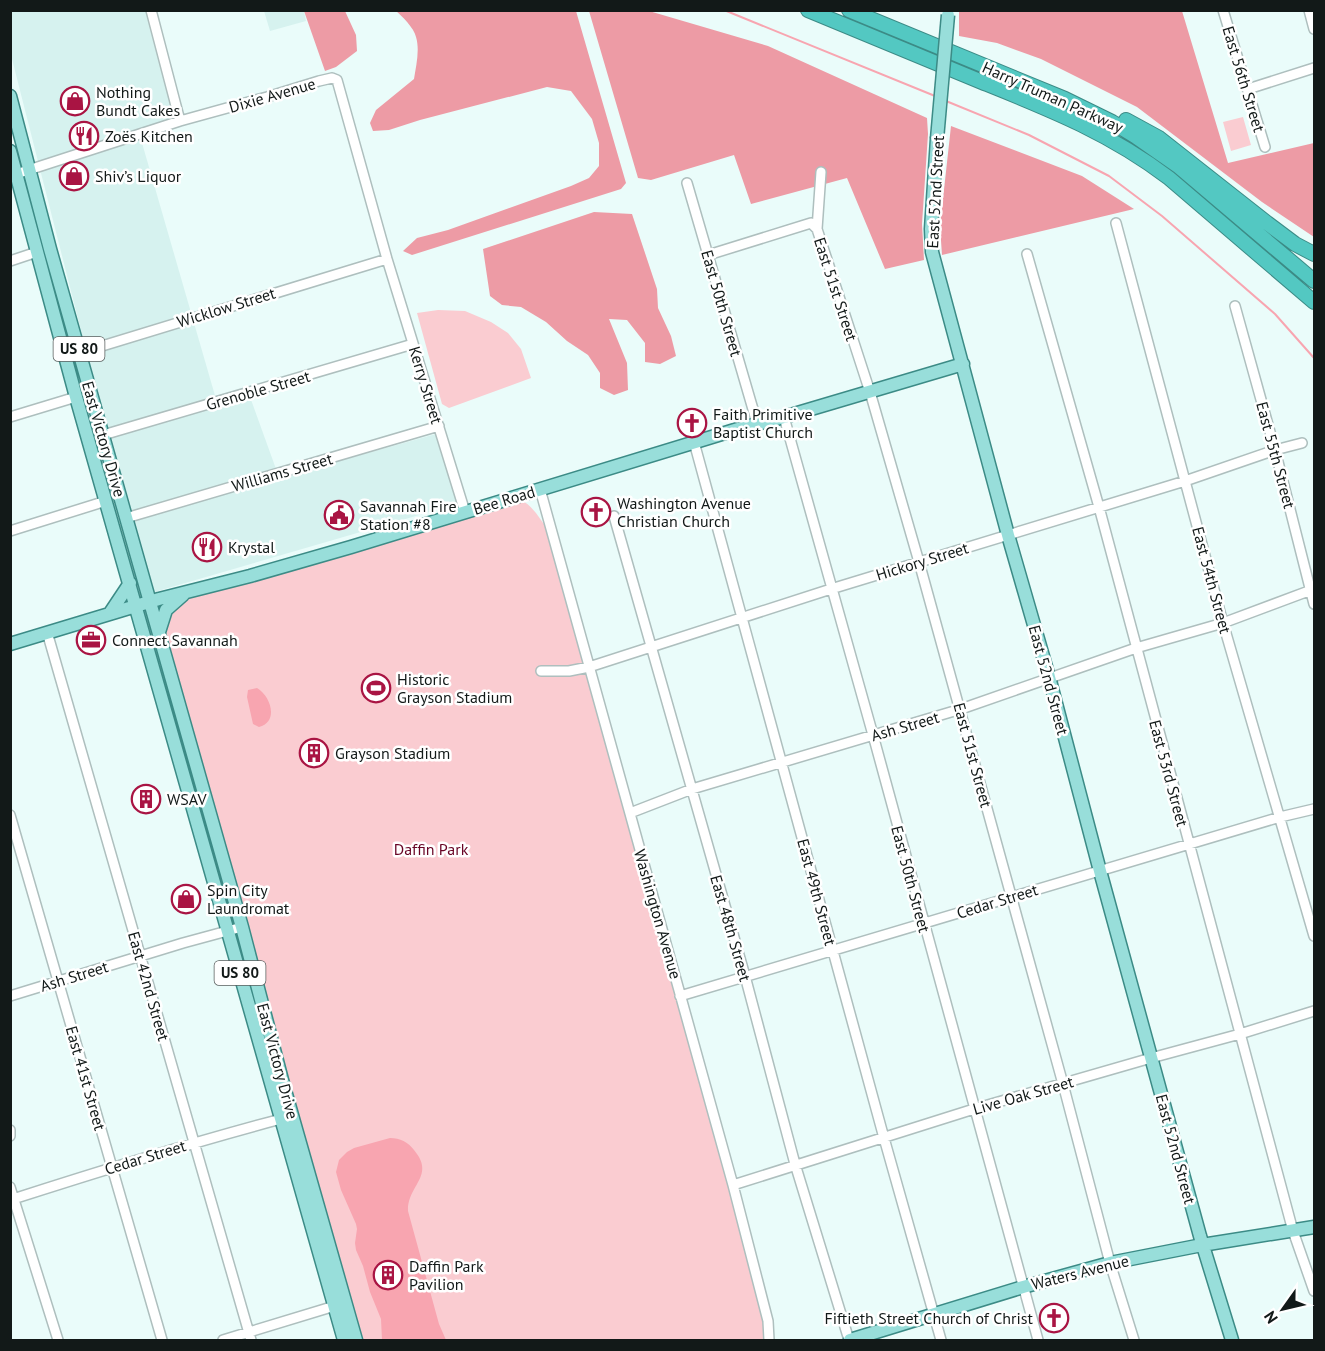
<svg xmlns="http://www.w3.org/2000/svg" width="1325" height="1351" viewBox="0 0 1325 1351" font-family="'PT Sans',sans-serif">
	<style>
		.built { fill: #d6f2ef }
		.green { fill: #faccd1 }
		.forest { fill: #ed9ba5 }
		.water { fill: #f8a5b0 }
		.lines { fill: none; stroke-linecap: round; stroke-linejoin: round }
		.stream { stroke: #f8a5b0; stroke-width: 2 }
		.minor-casing { stroke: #aebfbe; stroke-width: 12 }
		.major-casing { stroke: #3c8b86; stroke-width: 15 }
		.highway-casing { stroke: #3c8b86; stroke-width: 16 }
		.minor { stroke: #fff; stroke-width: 9 }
		.major { stroke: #98deda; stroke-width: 12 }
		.highway { stroke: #53c8c2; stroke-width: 14 }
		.major-bridge-casing { stroke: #3c8b86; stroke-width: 15; stroke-linecap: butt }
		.major-bridge { stroke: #98deda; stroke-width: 12 }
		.labels { text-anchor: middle; stroke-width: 5; stroke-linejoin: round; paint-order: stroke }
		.shield { fill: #fff; stroke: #595e5d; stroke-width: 1.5 }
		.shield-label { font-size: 15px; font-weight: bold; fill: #121918 }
		.street-label { font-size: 16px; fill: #121918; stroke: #fff }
		.poi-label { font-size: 16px; fill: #121918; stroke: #fff; text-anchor: start }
		.park-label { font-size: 16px; fill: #680425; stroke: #fff }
	</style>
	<rect width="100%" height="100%" fill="#eafcfa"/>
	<path class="built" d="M10,11H148L178,124L140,136L218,406L250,397L276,469L278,478L436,434L457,504L151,593L104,421L11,55Z
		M264,11H304L306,21L270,31Z"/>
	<path class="green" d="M1243,117L1251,145L1231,151L1223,122Z
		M438,310L465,311L491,322L508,333L521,349L531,378L449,408L442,404L417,313Z
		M521,500C533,506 540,519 548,530L628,815L768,1329L764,1340H360L165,633L172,606L202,591Z"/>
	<path class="forest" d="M304,11H345L356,35L357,51L336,67L325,71Z
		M396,11H576L626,183L621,189L412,255L403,251L417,238L448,230L571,186L589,178L599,166V143L592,119L571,91L547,87L420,120L389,130L373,131L370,123L376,110L414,79C416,66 420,50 416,37C414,28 402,16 396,11Z
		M589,11H649L768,46L927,118L928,134L922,224L924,260L885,269L847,178L751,204L734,155L651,180L638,178Z
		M959,11H1182L1228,163L1314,143V237L1262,202L1137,107L1041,59L997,43L959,36Z
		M951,126L1082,176L1134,209L942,255L940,226Z
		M594,212L632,214L657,289L658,308L671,336L676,356L660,364L645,362V343L627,320L609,319L627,363L628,390L614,395L600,388V373L588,355L567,341L546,322L521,307L502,305L490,296L483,249Z"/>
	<path class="water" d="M257,688C271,696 279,722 259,727L253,724L247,697L248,690Z
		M390,1138C400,1138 408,1142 414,1150C436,1176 407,1185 408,1211L439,1324L446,1340H382L381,1319L370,1292L363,1266L356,1250L355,1243L357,1229L356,1224L341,1190L336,1172L339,1160L347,1152L354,1148Z"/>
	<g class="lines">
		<path class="stream" d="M724,10L935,96
			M946,101L1029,135L1109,176L1162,216L1275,314L1314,358"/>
		<g class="minor-casing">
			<path id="minor" d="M151,10L180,121
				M1223,10L1265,147
				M1309,10L1314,29
				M1248,89L1314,68
				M821,172L817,229L870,392L919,562L1063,1084L1110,1263L1134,1340
				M10,176L180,121L267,97L319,81L332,78L337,80L387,259L465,512
				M687,183L757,423
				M1116,223L1223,623L1314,936
				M1027,254L1099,507L1293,1231L1314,1291
				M708,255L811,223L817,229
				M10,261L37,252
				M1235,306L1275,450L1314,604
				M66,357L387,259
				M10,417L76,397
				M784,417L873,735L1038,1340
				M103,435L413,344
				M694,442L884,1138L941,1340
				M540,489L733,1185L768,1321L769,1340
				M614,516L745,976L795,1164L849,1340
				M126,518L439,426
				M10,531L106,501
				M47,632L251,1340
				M541,671H569L589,667L831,589L1185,481L1275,450L1302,443
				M630,813L692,789L961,709L1136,648L1223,623L1314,589
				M10,815L162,1340
				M10,996L183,943L242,927
				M680,996L1280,817L1314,809
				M10,1130V1136
				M733,1185L974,1109L1151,1058L1240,1034L1314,1011
				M10,1187L58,1340
				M10,1200C100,1171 190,1143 281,1119
				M223,1340L338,1305"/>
		</g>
		<g class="major-casing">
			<path id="major" d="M10,96L50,249L242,927L282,1080L356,1340
				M937,139L931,229L932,252L1008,535L1049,677L1100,871L1200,1236L1232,1340
				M10,151L76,397L344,1340
				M110,613L130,583
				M159,632L166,610L183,595
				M10,644L159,599L250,576L351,547L738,429L784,417L963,364
				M850,1340L1023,1287L1110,1263L1202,1245L1314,1227"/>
		</g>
		<g class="highway-casing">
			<path id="highway" d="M808,10C866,34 924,58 982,82C1049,109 1110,133 1169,178L1314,302
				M849,10L1065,99L1112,122L1135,136L1178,166L1314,281
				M1126,120L1159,138L1267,223L1295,244L1314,254"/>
		</g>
		<use href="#minor" class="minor"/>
		<use href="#major" class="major"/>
		<use href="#highway" class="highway"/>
		<g class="major-bridge-casing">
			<path id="major-bridge" d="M937,139L948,15"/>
		</g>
		<use href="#major-bridge" class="major-bridge"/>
	</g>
	<defs>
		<g id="shop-ring" transform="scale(1.5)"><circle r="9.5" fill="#fff" stroke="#a91443" stroke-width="1.5"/><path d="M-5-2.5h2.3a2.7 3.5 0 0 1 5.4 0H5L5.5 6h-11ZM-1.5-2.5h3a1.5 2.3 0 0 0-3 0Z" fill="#a91443"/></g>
		<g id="restaurant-ring" transform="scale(1.5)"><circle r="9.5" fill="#fff" stroke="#a91443" stroke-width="1.5"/><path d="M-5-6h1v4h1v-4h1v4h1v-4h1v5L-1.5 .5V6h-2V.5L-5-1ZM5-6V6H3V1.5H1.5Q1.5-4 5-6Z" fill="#a91443"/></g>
		<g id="church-ring" transform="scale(1.5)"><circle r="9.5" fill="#fff" stroke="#a91443" stroke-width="1.5"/><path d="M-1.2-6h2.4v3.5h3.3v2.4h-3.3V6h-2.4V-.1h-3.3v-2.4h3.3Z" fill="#a91443"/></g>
		<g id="civic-ring" transform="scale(1.5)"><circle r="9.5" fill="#fff" stroke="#a91443" stroke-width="1.5"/><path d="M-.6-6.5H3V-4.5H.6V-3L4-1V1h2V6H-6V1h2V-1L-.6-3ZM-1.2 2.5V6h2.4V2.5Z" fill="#a91443"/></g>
		<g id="office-ring" transform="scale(1.5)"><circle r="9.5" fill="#fff" stroke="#a91443" stroke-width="1.5"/><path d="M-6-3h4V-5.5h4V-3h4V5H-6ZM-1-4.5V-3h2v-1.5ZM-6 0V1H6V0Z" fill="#a91443"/></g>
		<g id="stadium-ring" transform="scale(1.5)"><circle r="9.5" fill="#fff" stroke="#a91443" stroke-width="1.5"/><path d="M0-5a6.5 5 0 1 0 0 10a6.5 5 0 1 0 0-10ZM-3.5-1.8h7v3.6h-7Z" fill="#a91443"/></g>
		<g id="building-ring" transform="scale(1.5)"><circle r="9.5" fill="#fff" stroke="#a91443" stroke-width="1.5"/><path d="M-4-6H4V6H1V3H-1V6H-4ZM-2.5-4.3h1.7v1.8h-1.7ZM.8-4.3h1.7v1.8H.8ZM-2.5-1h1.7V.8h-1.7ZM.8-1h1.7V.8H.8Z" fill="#a91443"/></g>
	</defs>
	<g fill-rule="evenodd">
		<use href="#shop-ring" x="75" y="101"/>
		<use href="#restaurant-ring" x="84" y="136"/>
		<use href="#shop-ring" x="74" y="176"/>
		<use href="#church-ring" x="692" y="423"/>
		<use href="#church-ring" x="596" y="512"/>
		<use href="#civic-ring" x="339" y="515"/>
		<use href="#restaurant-ring" x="207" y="547"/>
		<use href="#office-ring" x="91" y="640"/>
		<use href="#stadium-ring" x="376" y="688"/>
		<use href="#building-ring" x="314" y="753"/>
		<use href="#building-ring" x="146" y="799"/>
		<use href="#shop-ring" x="186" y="899"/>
		<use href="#building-ring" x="388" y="1275"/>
		<use href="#church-ring" x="1054" y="1318"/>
	</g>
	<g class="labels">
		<g class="shield">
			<rect x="53.5" y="337" width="51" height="24" rx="4.5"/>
			<rect x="214.5" y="961" width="51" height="24" rx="4.5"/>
		</g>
		<g class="shield-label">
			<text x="79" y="354">US 80</text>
			<text x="240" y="978">US 80</text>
		</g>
		<g class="street-label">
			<text transform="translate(1244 79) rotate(73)" y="6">East 56th Street</text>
			<text transform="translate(272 95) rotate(-16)" y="6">Dixie Avenue</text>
			<text transform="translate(1053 97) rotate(24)" y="6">Harry Truman Parkway</text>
			<text transform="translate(935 192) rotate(-87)" y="6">East 52nd Street</text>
			<text transform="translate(836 289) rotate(72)" y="6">East 51st Street</text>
			<text transform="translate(722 303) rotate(74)" y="6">East 50th Street</text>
			<text transform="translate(226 307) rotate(-17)" y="6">Wicklow Street</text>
			<text transform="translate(426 385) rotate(73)" y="6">Kerry Street</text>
			<text transform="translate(258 390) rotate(-16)" y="6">Grenoble Street</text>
			<text transform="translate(104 439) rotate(74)" y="6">East Victory Drive</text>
			<text transform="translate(1276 455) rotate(75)" y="6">East 55th Street</text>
			<text transform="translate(282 472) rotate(-16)" y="6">Williams Street</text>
			<text transform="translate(504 500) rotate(-17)" y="6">Bee Road</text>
			<text transform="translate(922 561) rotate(-17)" y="6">Hickory Street</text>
			<text transform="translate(1212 580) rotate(75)" y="6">East 54th Street</text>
			<text transform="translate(1049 680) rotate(75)" y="6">East 52nd Street</text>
			<text transform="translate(905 726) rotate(-16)" y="6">Ash Street</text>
			<text transform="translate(973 755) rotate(75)" y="6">East 51st Street</text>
			<text transform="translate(1169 773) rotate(75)" y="6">East 53rd Street</text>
			<text transform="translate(911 879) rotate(75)" y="6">East 50th Street</text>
			<text transform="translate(817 892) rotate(75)" y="6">East 49th Street</text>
			<text transform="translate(997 901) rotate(-17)" y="6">Cedar Street</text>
			<text transform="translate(658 914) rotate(74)" y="6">Washington Avenue</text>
			<text transform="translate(731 928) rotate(74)" y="6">East 48th Street</text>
			<text transform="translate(74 976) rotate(-17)" y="6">Ash Street</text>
			<text transform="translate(149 986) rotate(74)" y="6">East 42nd Street</text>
			<text transform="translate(278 1061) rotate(75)" y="6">East Victory Drive</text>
			<text transform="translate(86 1078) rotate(74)" y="6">East 41st Street</text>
			<text transform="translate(1023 1095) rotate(-16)" y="6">Live Oak Street</text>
			<text transform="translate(1176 1149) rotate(75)" y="6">East 52nd Street</text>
			<text transform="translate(145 1157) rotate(-17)" y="6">Cedar Street</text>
			<text transform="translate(1080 1272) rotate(-14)" y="6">Waters Avenue</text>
		</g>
		<g class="poi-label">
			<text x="96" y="98">Nothing<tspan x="96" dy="18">Bundt Cakes</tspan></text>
			<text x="105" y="142">Zoës Kitchen</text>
			<text x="95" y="182">Shiv’s Liquor</text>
			<text x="713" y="420">Faith Primitive<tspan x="713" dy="18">Baptist Church</tspan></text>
			<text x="617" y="509">Washington Avenue<tspan x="617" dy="18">Christian Church</tspan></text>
			<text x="360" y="512">Savannah Fire<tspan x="360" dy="18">Station #8</tspan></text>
			<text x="228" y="553">Krystal</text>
			<text x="112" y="646">Connect Savannah</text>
			<text x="397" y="685">Historic<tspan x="397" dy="18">Grayson Stadium</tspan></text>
			<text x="335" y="759">Grayson Stadium</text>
			<text x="167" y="805">WSAV</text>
			<text x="207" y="896">Spin City<tspan x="207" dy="18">Laundromat</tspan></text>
			<text x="409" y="1272">Daffin Park<tspan x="409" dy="18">Pavilion</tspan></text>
			<text x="1033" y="1324" text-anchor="end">Fiftieth Street Church of Christ</text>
		</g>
		<g class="park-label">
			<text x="431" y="855">Daffin Park</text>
		</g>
	</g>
	<rect width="1325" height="1351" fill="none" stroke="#121918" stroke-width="24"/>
	<g transform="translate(1283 1309) rotate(236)" stroke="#ffffff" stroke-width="4.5" paint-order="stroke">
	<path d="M0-4.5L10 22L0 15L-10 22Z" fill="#121918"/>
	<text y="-9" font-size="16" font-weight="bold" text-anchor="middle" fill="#121918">N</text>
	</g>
</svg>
